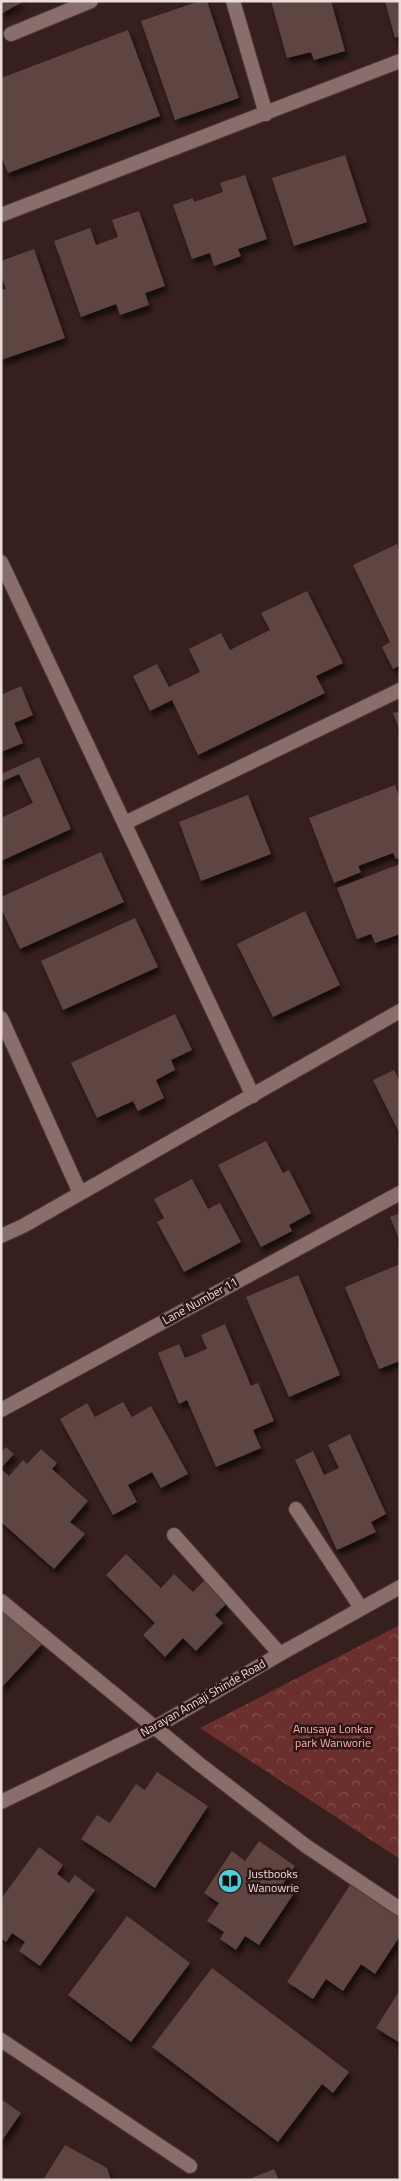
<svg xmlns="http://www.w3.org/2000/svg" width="401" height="2181" viewBox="0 0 401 2181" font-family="'Titillium Web',sans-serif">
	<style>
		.park { fill: url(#park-crowns) }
		.building { fill: #5f4442; filter: url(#shadow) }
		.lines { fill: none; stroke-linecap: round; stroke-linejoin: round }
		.service-casing { stroke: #4e3b3a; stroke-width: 16 }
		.minor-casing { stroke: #4e3b3a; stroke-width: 16 }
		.service { stroke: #8a6e6b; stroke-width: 14 }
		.minor { stroke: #8a6e6b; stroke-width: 14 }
		.labels { text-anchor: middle; stroke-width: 5; stroke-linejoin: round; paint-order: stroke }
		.street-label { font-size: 12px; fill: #ecdcda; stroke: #2c1514 }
		.park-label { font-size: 12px; fill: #fdaea9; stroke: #2c1514 }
		.poi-label { font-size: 12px; fill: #ecdcda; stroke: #2c1514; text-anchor: start }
	</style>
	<defs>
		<pattern id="park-crowns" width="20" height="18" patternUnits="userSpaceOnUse" patternTransform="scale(1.25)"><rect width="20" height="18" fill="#6b302e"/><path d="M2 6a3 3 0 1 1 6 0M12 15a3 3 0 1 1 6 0" fill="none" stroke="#804d4c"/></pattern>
		<filter id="shadow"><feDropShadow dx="3" dy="5.5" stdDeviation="2.5" flood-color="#0009"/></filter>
	</defs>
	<rect width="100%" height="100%" fill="#361f1d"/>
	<path class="park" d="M400,1625V1859L200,1728Z"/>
	<path class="building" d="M1,1H24L1,14Z
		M200,1H207L239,98L175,120L141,21Z
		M271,1H331L345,51L314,60L311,52L287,58Z
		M385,1H400V36L395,38Z
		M128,30L160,116L8,173L1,156V78Z
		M345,155L367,222L294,246L272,178Z
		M245,175L267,239L238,249L241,256L214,266L210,253L192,259L173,205L193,198L194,202L223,192L220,183Z
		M139,211L165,286L145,293L149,305L120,315L116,304L81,317L54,241L90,228L96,245L118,237L112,220Z
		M34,249L65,338L1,360V290L6,289L1,275V261Z
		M397,544L400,551V665L393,669L382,647L390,642L353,565Z
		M307,591L343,663L316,676L325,693L198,755L172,700L150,711L133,676L157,664L169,687L200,672L189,649L221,633L230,650L270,630L261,613Z
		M21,686L33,715L14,723L23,743L1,752V695Z
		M400,711V731L393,713Z
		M39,757L71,829L1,861V818L33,803L19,774L1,782V774Z
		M395,785L400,799V858L396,859L393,853L358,866L361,872L334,883L309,818Z
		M248,795L271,854L201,881L179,822Z
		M101,852L124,902L20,949L1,908V897Z
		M400,864V934L375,943L371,934L357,939L337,888Z
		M305,911L340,985L273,1017L237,944Z
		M135,918L158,967L63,1010L41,961Z
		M175,1014L192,1050L171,1060L175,1070L156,1080L164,1098L138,1111L133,1101L97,1118L71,1063Z
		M394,1070L400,1082V1134L373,1080Z
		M266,1141L283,1173L289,1170L311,1213L289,1225L292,1231L261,1247L218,1165Z
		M192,1179L208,1209L220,1203L241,1242L184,1272L157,1222L164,1218L154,1199Z
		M400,1213V1241L390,1217Z
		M400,1264V1361L379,1369L345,1287Z
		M298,1275L340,1375L289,1397L246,1297Z
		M225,1324L251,1386L258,1383L274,1421L253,1430L261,1448L216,1467L187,1400L179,1404L158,1353L179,1344L185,1358L207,1349L201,1335Z
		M123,1402L132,1417L151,1406L188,1474L161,1488L152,1472L128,1485L137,1502L113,1515L60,1419L87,1403L95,1417Z
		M350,1434L386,1514L371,1522L376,1532L337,1550L295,1460L313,1451L324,1475L339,1468L328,1445Z
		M6,1447L14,1454L1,1468V1452Z
		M41,1449L57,1463L52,1469L88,1501L70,1522L85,1534L54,1569L1,1522V1469L9,1476L23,1460L27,1464Z
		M126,1554L161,1588L174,1574L193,1592L205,1580L227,1603L215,1615L223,1623L196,1651L183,1638L165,1657L143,1635L155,1623L106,1575Z
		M1,1608L42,1644L1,1688Z
		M157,1772L208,1806L155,1888L81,1839L97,1815L110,1823L136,1784L145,1790Z
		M259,1841L295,1866L283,1884L295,1892L259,1945L245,1936L236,1950L220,1939L224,1932L207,1921L219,1903L204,1893L232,1851L245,1861Z
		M39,1847L63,1865L57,1874L69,1883L75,1875L95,1890L40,1966L19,1951L25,1942L12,1933L6,1942L1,1938V1899Z
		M352,1882L400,1913V1936L375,1974L361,1964L343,1991L326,1979L313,1999L287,1982Z
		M127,1916L190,1963L131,2042L68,1995Z
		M212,1968L349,2072L333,2093L322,2084L278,2142L152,2047Z
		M400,1990V2043L376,2028Z
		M1,2099L21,2113L1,2142Z
		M65,2145L107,2168L111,2180H43Z
		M274,2169L279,2180H247Z"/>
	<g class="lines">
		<g class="service-casing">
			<path id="service" d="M296,1509L361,1608
				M174,1535L280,1654"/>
		</g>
		<g class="minor-casing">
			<path id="minor" d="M233,1L266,114
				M11,34L91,1
				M1,215L400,61
				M1,562L253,1096
				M125,823L400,690
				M1,1018L80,1193
				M1,1236L23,1226L400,1011
				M1,1410L400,1193
				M1,1601L198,1763L306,1846L400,1909
				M1,1802L154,1728L280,1654L400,1587
				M1,2040L190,2166"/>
		</g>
		<use href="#service" class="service"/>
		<use href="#minor" class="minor"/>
	</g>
	<defs>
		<g id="library-disc" transform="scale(1.25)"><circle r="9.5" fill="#52ccd6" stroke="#2c1514"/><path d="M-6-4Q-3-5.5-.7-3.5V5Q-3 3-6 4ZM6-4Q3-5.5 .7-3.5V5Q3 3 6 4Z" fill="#111"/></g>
	</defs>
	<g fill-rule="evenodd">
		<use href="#library-disc" x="230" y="1881"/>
	</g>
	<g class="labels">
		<g class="street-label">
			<text transform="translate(200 1301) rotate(-29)" y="4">Lane Number 11</text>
			<text transform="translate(203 1698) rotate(-30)" y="4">Narayan Annaji Shinde Road</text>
		</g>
		<g class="park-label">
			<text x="333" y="1733">Anusaya Lonkar<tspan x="333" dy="14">park Wanworie</tspan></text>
		</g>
		<g class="poi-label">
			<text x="248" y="1878">Justbooks<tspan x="248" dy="14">Wanowrie</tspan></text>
		</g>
	</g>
	<rect width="401" height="2181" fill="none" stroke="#ecdcda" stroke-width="5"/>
</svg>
